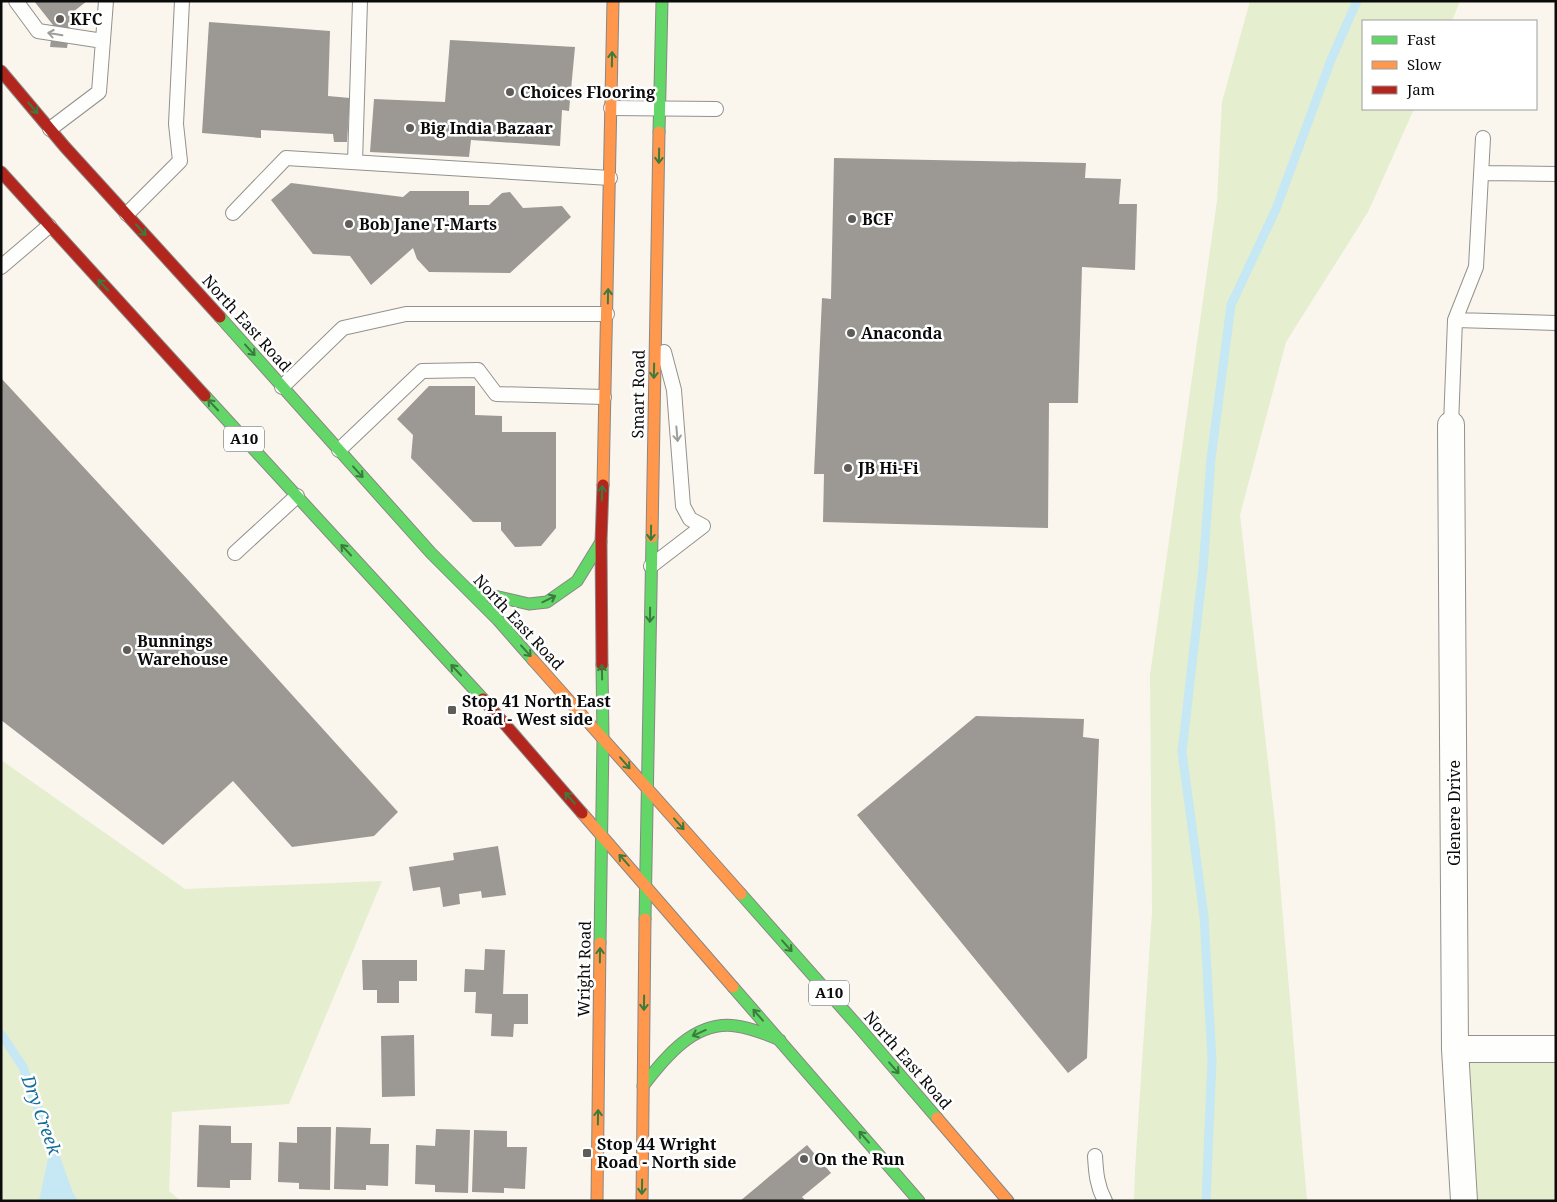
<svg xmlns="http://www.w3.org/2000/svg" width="1557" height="1202" viewBox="0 0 1557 1202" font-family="'Noto Serif',serif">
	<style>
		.green { fill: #e5eece }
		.water { fill: #c5e8f4 }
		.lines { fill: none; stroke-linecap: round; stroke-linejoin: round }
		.stream { stroke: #c5e8f4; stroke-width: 9 }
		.building { fill: #9c9894 }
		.lane-casing { stroke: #93918d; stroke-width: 16 }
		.street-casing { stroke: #93918d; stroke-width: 28 }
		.fast-casing { stroke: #898784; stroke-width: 13 }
		.slow-casing { stroke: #898784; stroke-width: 13 }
		.jam-casing { stroke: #898784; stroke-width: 13 }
		.lane { stroke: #fefefc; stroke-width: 14 }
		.street { stroke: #fefefc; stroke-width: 26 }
		.fast { stroke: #63d668; stroke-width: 11 }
		.slow { stroke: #ff974d; stroke-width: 11 }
		.jam { stroke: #b3261e; stroke-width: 11 }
		.oneway { stroke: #9d9d9c }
		.oneway2 { stroke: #3b7b3e }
		.poi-dot { fill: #5f5d5a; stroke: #fff; stroke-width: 2 }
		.labels { text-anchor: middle; stroke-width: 5; stroke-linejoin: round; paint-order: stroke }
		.shield { fill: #fff; stroke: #545454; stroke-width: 1 }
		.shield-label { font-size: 15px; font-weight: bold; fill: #0b0b0b }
		.poi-label { font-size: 16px; font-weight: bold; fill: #0b0b0b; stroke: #fff; text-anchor: start }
		.street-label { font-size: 16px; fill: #0b0b0b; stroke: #fff }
		.water-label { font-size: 18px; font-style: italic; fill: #156e9c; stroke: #fff }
	</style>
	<rect width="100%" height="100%" fill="#faf6ee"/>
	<path class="green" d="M1250,1H1460L1452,21H1363V109H1414L1368,212L1286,342L1240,515L1275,823L1307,1201H1134L1135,1169L1152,912L1150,675L1217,201L1222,102Z
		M1,760L185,889L382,881L289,1104L172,1112L169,1191L181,1201H1Z
		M1455,1049H1556V1201H1464Z"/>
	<path class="water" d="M51,1145L69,1195L72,1201H39Z"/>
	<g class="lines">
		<path class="stream" d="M1,1034L23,1067L69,1195L73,1201
			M1206,1201L1212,1060L1204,916L1182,752L1203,569L1211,459L1231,305L1276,209L1331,60L1357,1"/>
	</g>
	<path class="building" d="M34,1H87L73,12L67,48L50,47L53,25Z
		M209,22L330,31L328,96L350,98L347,142H334L333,134L261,130V138L202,133Z
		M450,40L575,47L569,111L562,110L560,146L471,140L469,157L370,152L374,99L445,102Z
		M834,158L1086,163L1085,178L1121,179L1119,204H1137L1135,270L1082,267L1078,403H1049L1048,528L823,522L824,474H814L822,298L831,299Z
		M291,183L403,197L410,191H469V205H489L502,193L510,192L523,208L562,206L571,217L510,273L429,272L417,259L413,248L371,285L350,256L313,254L271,200Z
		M1,378L189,581L398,812L374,836L292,847L233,781L163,845L1,720Z
		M429,386H475V415L502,416V432H556V528L541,546L515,547L501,530V522H473L411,458L413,435L397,419Z
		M976,716L1084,719L1083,737L1099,739L1087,1058L1068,1073L857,815Z
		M498,846L506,895L482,898L481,891L459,894L460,904L443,907L440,887L413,891L409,867L454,860L453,853Z
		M485,949L505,950L503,994H528V1024H514L513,1037L491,1036L492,1014L475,1013L476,992H464L465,969L484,970Z
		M362,960H417V981H399V1003H377V990H363Z
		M414,1035L415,1096L382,1097L381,1036Z
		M199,1125L231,1126V1143H252L251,1180H230V1188L197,1187Z
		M297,1127H331L330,1190L299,1189V1183L278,1182L279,1142L297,1143Z
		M336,1127L371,1128L370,1144H389L388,1186L366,1185V1190L334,1189Z
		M436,1129L470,1130L468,1193L435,1192V1185L415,1184L416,1145L435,1146Z
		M474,1130L507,1131V1147H527L525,1189L504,1188V1193L472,1192Z
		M807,1145L831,1173L802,1197L806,1201H740Z"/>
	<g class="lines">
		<g class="lane-casing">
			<path id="lane" d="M16,1L38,31L103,41
				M611,108L716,109
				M50,129L99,92L106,1
				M355,162L360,1
				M1481,173L1556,174
				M233,213L286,158L610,178
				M127,214L180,161L176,124L182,1
				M1,267L49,226
				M1455,320L1556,323
				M282,387L343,328L406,314H607
				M1451,425L1455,320L1476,267L1483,138
				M339,450L422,371L478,370L496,394L604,397
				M235,553L297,496
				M651,566L703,526L690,519L683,506L674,390L664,352
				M1095,1156C1096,1173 1097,1186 1105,1201"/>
		</g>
		<g class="street-casing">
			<path id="street" d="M1451,425L1455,1049L1464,1201
				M1455,1049H1556"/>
		</g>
		<g class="fast-casing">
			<path id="fast" d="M659,132L662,1
				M220,317L431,553L498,620L533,660
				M205,396L483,699
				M468,590L529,604L547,602L577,581L601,542
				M741,894L857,1025L937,1118
				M645,919L652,537
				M600,943L603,739L602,665
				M733,987L919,1201
				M643,1086C665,1057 695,1020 736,1026C751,1028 766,1034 780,1040"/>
		</g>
		<g class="slow-casing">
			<path id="slow" d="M603,485L613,1
				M652,537L659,132
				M533,660L741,894
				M582,813L733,987
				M937,1118L1008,1201
				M597,1201L600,943
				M642,1201L645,919"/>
		</g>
		<g class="jam-casing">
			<path id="jam" d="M1,71L65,147L220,317
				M1,172L205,396
				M602,665L601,542L603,485
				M483,699L582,813"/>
		</g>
		<use href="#lane" class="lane"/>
		<use href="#street" class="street"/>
		<use href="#fast" class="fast"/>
		<use href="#slow" class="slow"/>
		<use href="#jam" class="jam"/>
	</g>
	<defs><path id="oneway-shaft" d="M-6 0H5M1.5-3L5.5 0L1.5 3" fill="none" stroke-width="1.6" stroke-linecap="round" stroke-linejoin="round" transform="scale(1.25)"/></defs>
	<g class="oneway">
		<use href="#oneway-shaft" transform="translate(55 34) rotate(-171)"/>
		<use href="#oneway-shaft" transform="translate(677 434) rotate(85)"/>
	</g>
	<g class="oneway2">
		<use href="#oneway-shaft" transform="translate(612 59) rotate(-89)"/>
		<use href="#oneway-shaft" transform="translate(33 108) rotate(50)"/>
		<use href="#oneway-shaft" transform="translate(659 156) rotate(91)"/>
		<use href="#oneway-shaft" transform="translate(141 230) rotate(48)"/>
		<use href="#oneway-shaft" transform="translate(103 285) rotate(-133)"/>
		<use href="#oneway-shaft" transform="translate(608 296) rotate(-89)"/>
		<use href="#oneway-shaft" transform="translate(250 350) rotate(48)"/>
		<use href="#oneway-shaft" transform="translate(654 371) rotate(91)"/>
		<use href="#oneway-shaft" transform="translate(213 405) rotate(-133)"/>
		<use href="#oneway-shaft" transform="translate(358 472) rotate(48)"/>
		<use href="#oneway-shaft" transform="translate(602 493) rotate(-89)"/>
		<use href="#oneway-shaft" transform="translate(651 533) rotate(91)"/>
		<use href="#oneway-shaft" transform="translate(346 550) rotate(-133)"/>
		<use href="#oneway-shaft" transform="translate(549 599) rotate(-26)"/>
		<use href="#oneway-shaft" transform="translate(650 615) rotate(91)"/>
		<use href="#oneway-shaft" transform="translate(526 651) rotate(48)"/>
		<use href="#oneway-shaft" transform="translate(456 670) rotate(-133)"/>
		<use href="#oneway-shaft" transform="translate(602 672) rotate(-91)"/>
		<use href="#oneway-shaft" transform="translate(625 763) rotate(49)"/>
		<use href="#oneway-shaft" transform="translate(570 798) rotate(-131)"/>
		<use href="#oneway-shaft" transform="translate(679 824) rotate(48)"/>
		<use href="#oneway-shaft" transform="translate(624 860) rotate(-132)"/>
		<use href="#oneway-shaft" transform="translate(787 946) rotate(48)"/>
		<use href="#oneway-shaft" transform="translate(600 955) rotate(-89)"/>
		<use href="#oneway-shaft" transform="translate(644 1003) rotate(91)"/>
		<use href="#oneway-shaft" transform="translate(758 1015) rotate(-131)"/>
		<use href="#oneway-shaft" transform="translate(699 1033) rotate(156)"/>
		<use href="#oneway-shaft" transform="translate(894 1068) rotate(49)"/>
		<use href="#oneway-shaft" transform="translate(598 1117) rotate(-89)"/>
		<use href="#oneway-shaft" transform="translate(864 1137) rotate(-131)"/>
		<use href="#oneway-shaft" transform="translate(642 1187) rotate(91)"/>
	</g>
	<g class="poi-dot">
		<circle cx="60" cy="19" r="5"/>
		<circle cx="510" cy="92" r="5"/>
		<circle cx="410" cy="128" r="5"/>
		<circle cx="852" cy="219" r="5"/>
		<circle cx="349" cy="224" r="5"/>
		<circle cx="851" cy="333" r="5"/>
		<circle cx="848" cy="468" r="5"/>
		<circle cx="127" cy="650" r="5"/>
		<rect x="447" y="705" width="10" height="10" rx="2.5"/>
		<rect x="582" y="1148" width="10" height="10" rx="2.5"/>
		<circle cx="804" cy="1159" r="5"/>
	</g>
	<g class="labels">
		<g class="shield">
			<rect x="224" y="426.5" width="40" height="25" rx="4"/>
			<rect x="809" y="980.5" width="40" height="25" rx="4"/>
		</g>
		<g class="shield-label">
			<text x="244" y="444">A10</text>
			<text x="829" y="998">A10</text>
		</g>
		<g class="poi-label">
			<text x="70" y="25">KFC</text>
			<text x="520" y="98">Choices Flooring</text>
			<text x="420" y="134">Big India Bazaar</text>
			<text x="862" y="225">BCF</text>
			<text x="359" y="230">Bob Jane T-Marts</text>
			<text x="861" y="339">Anaconda</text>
			<text x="858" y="474">JB Hi-Fi</text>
			<text x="137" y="647">Bunnings<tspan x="137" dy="18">Warehouse</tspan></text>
			<text x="462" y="707">Stop 41 North East<tspan x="462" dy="18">Road - West side</tspan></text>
			<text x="597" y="1150">Stop 44 Wright<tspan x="597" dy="18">Road - North side</tspan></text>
			<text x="814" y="1165">On the Run</text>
		</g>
		<g class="street-label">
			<text transform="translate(247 323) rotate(48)" y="6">North East Road</text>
			<text transform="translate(638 394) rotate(-89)" y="6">Smart Road</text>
			<text transform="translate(519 622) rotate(47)" y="6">North East Road</text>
			<text transform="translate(1454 813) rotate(-90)" y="6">Glenere Drive</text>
			<text transform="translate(584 969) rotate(-89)" y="6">Wright Road</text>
			<text transform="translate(908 1060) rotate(49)" y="6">North East Road</text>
		</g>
		<g class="water-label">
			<text transform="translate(41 1115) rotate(70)" y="6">Dry Creek</text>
		</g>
	</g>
	<rect width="1557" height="1202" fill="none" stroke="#0b0b0b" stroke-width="5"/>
	<rect x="1362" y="20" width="175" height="90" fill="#ffffff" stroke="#9d9d9d"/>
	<rect x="1372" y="36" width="25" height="8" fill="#63d668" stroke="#9d9d9d"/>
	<text x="1407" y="45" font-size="15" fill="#0b0b0b">Fast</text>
	<rect x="1372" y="61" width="25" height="8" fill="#ff974d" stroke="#9d9d9d"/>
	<text x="1407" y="70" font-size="15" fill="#0b0b0b">Slow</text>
	<rect x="1372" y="86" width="25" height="8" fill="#b3261e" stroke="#9d9d9d"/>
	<text x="1407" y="95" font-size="15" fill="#0b0b0b">Jam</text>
</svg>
